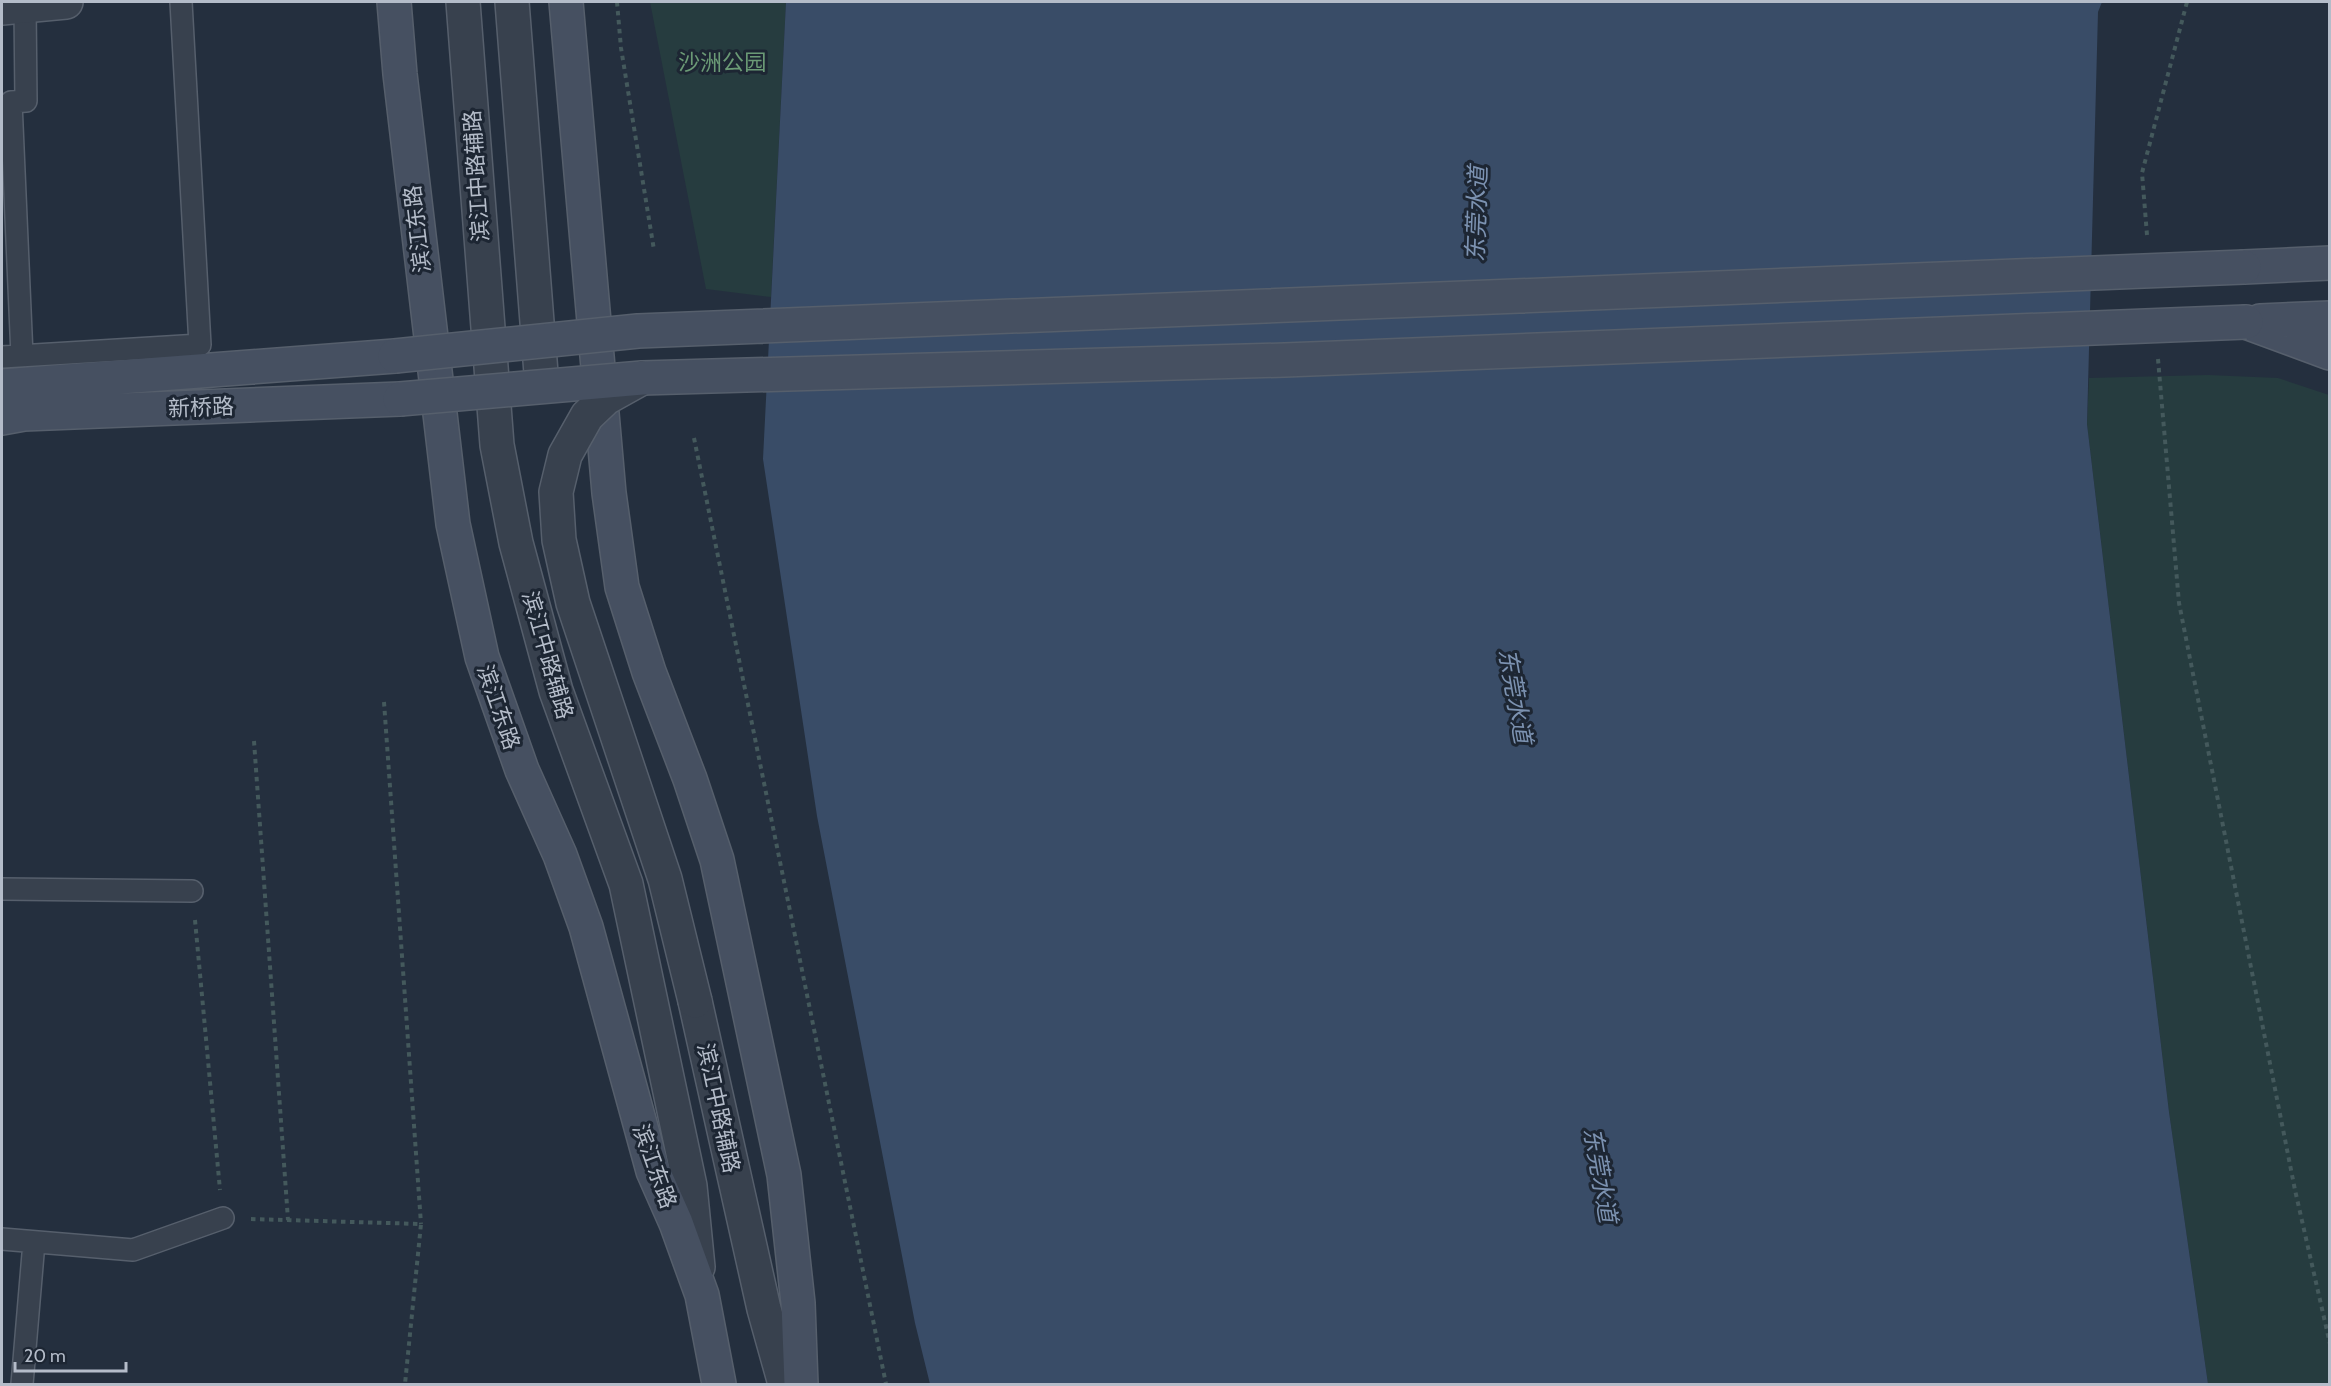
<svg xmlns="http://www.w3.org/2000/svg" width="2331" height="1386" viewBox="0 0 2331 1386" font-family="Cabin,'Noto Sans SC',sans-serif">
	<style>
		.green { fill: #263c3f }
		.water { fill: #394c67 }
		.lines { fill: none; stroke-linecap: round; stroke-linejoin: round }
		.service-casing { stroke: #565f6c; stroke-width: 24 }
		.minor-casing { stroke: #565f6c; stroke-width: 36 }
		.tertiary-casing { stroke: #565f6c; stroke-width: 36 }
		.secondary-casing { stroke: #565f6c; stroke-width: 36 }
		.path { stroke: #44595c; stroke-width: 4; stroke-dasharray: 4.5 4.5; stroke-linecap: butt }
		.service { stroke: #38414e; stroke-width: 21 }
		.minor { stroke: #38414e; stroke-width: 33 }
		.tertiary { stroke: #38414e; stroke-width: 33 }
		.secondary { stroke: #465061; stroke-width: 33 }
		.tertiary-bridge-casing { stroke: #565f6c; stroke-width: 36; stroke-linecap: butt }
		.secondary-bridge-casing { stroke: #565f6c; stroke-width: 36; stroke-linecap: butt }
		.tertiary-bridge { stroke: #38414e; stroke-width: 33 }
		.secondary-bridge { stroke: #465061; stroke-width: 33 }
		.labels { text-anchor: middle; stroke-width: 6; stroke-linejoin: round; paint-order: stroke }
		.park-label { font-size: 22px; fill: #6b9a76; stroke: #1d2633 }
		.street-label { font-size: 22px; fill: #b4bcc9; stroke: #1d2633 }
		.water-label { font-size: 24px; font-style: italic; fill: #7c92b1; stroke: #1d2633 }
	</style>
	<rect width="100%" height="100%" fill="#242f3e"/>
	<path class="green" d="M650,2H786L771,297L706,289Z
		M2208,375L2278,378L2329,395V1384H2208L2169,1112L2087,424L2089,378Z"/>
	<path class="water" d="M786,2H2102L2098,12L2087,424L2169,1112L2208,1384H930L915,1323L817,816L763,459Z"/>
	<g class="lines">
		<g class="service-casing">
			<path id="service" d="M22,356L11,102L26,101L25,6
				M2,357L200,345L181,2
				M2,889L192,891
				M2,1239L133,1250L223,1218
				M22,1384L34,1242"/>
		</g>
		<g class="minor-casing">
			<path id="minor" d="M2,8L66,2"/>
		</g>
		<g class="tertiary-casing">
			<path id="tertiary" d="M463,2L497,445L516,543L556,691L626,884L690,1186L698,1267
				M512,2L542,386
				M695,1001L764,1309L785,1384"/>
		</g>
		<g class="secondary-casing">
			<path id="secondary" d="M394,2L400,74L453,524L482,657L522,770L560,855L586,927L653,1171L676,1223L702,1295L719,1384
				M566,2L609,493L622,587L649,672L690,779L717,860L784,1175L798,1303L801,1384
				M2244,267L2330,263
				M2260,321L2330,318
				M2246,322L2330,353
				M2,386L395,356
				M2,418L24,414L400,399"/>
		</g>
		<path class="path" d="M617,2L621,48L654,250
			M2147,235L2142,173L2187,2
			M2158,359L2179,603L2295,1190L2330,1344
			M694,438L886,1384
			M384,702L421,1224
			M254,741L288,1220
			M195,920L220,1190
			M251,1219L421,1224L405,1384"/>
		<use href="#service" class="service"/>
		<use href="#minor" class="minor"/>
		<use href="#tertiary" class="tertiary"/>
		<use href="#secondary" class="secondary"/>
		<g class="tertiary-bridge-casing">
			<path id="tertiary-bridge" d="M642,378L606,398L587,416L565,455L556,492L559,540L573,603L665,879L695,1001"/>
		</g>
		<g class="secondary-bridge-casing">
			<path id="secondary-bridge" d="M395,356L638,331L2244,267
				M400,399L642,378L1285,360L2246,322"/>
		</g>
		<use href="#tertiary-bridge" class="tertiary-bridge"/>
		<use href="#secondary-bridge" class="secondary-bridge"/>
	</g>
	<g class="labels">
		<g class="park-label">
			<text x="722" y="70">沙洲公园</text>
		</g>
		<g class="street-label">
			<text transform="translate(476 176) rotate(-94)" y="8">滨江中路辅路</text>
			<text transform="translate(417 229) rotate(-97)" y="8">滨江东路</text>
			<text transform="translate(201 407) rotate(-2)" y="8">新桥路</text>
			<text transform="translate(548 655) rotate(74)" y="8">滨江中路辅路</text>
			<text transform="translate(499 707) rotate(71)" y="8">滨江东路</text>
			<text transform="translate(719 1108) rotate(78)" y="8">滨江中路辅路</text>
			<text transform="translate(655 1166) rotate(70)" y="8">滨江东路</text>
		</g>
		<g class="water-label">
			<text transform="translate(1477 214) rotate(-88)" y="8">东莞水道</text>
			<text transform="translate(1515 696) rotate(80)" y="8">东莞水道</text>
			<text transform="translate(1600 1175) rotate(80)" y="8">东莞水道</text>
		</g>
	</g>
	<rect width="2331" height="1386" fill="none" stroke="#b4bcc9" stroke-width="6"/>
	<path d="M15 1362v9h111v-9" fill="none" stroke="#b4bcc9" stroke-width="3"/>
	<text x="24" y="1362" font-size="18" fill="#b4bcc9" stroke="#1d2633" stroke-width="4.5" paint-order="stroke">20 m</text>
</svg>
